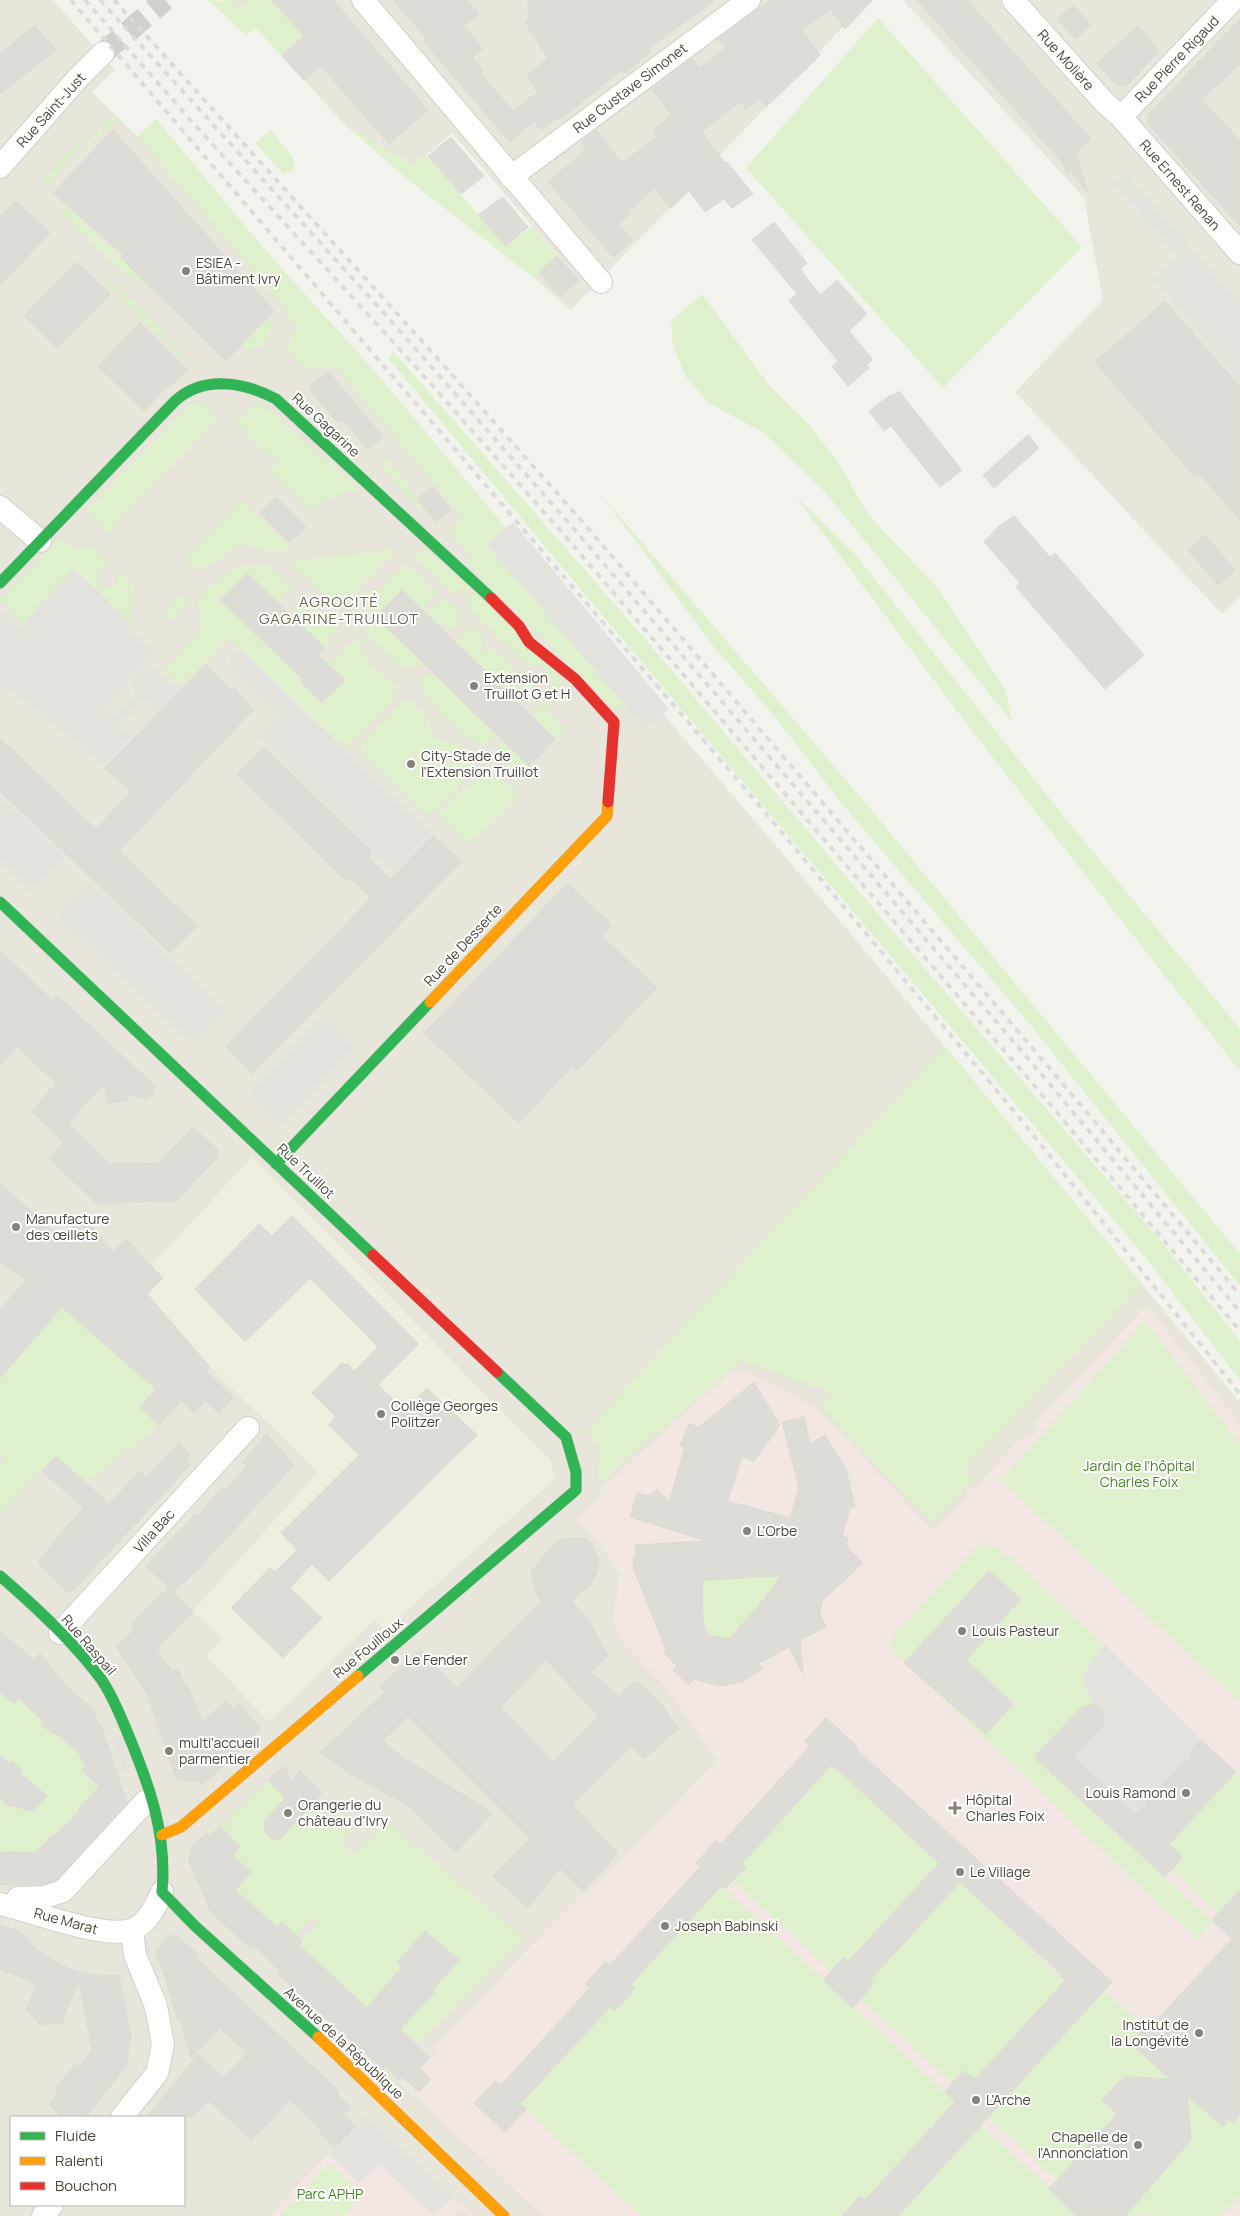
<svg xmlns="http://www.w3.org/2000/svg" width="1240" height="2216" viewBox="0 0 1240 2216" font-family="Manrope,sans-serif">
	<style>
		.residential { fill: #e8e5db; fill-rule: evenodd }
		.education { fill: #f1eee0 }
		.medical { fill: #f2e7e3 }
		.green { fill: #dff0cd }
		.parking { fill: #e3e2dd }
		.building { fill: #dddcd6; stroke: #dcdad3; fill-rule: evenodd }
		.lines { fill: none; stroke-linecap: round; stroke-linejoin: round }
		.street-tunnel { stroke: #d2d0ca; stroke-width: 22; stroke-dasharray: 22 11; stroke-linecap: butt }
		.street-casing { stroke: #d2d0cb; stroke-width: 24 }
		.fast-casing { stroke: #d3d0c5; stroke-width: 12 }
		.slow-casing { stroke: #d3d0c5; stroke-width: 12 }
		.jam-casing { stroke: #d3d0c5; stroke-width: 12 }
		.street { stroke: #fdfdfc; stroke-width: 22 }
		.fast { stroke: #30b455; stroke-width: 11 }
		.slow { stroke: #ff9f0a; stroke-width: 11 }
		.jam { stroke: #e5322d; stroke-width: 11 }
		.rail { stroke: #dbdbda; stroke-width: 4; stroke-dasharray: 6 6; stroke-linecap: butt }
		.poi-dot { fill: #868278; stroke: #fff; stroke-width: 2 }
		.labels { text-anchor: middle; stroke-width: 4; stroke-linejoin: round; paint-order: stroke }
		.street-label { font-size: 14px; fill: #4c4538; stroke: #fff }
		.poi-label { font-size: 14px; fill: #4c4538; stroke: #fff; text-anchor: start }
		.park-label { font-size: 14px; fill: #458326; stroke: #fff }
		.neighbourhood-label { font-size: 15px; letter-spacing: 1px; fill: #6f644f; stroke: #fff }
	</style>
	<rect width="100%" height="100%" fill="#f3f3ee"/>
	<path class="residential" d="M0,0H53L115,70L92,92L138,137L156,119L265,250L376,373L574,609L863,948L1240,1402V2216H0ZM11,2117H184V2205H11Z
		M231,0H869L571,310L534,278L557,254L452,133L414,165L344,124Z
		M903,0H1240V597L1222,614L1015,392L1103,300L1084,198Z"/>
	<path class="education" d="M252,1157L550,1460L555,1479L386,1629L374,1620L269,1722L206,1656L222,1638L193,1611L318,1472L210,1367L137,1281Z"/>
	<path class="medical" d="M1147,1306L1240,1423V2216H543L400,2083L405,2079L420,2092L431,2079L420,2069L429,2059L439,2054L433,2048L581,1894H585L717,1761L669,1691L621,1641L613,1624L619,1574L607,1554L577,1520L601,1496V1488L732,1371H746L818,1409L933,1531L959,1505L970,1489L979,1484L1018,1440L1035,1435L1039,1418Z
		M365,2116L462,2206L464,2204L476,2216H470L461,2208L453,2216H270L290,2193Z"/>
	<path class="green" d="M208,0H216L219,3L222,0H231L240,10L251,0H268L284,16L298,7L314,26L280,54L256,28L246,35Z
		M878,18L1082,247L943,388L746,168Z
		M114,115L117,118L65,174L104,123Z
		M156,119L265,250L376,373L506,528L486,544L624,704L616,711L465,561L471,555L449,532L463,517L335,367L305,369L286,350L295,326L284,313L286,310L138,137Z
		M97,122L98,123L50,182L56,188L55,189L49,184L40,182Z
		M344,124L414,165L426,155L506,246L532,226L561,260L542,270L534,278L411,182Z
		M271,130L294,159L293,170L283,174L255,143Z
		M65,204L147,284L144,287L143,286L145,283L140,277L136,280L131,275L129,277L62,213L65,210L62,207Z
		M102,276L107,282L109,280L129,300L131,298L166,334L164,336L187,358L184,361L101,277Z
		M702,294L768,384L806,421L840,465L868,514L939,590L1005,689L1013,723L826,493L764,433L709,403L686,377L673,347L671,321Z
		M266,319L273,326L266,344L248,351L242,345Z
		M393,351L640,633L889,927L1165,1246L1240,1341V1380L1145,1257L597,609L389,359Z
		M198,401L203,402L219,417L108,532L86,511L189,406Z
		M258,401L360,489L327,499L310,510L268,471L277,462L245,433L234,416L241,419Z
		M386,460L391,462L425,509L423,511L379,467Z
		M602,496L857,793L1240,1254V1286L1028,1022L842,804L776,718L714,647Z
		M795,496L855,554L1065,818L1240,1029V1071L982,744Z
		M242,499L292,550L272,553L245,544L198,571L185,559Z
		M63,540L76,550L78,548H93L115,567L105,565C94,571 92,588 108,588L115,585L118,579L116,569L134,586L131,616L135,620L131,623L74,570L23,623L0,602V599L57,541Z
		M387,549L394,554L340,608L287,562Z
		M424,549L473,586L466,593L461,589L455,595L415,556Z
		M265,565L277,572L292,586L277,602L247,573L221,600L299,675L301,682L322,703L344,680L327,664L358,638L373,666L396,687L397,693L393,701L346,749L229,638L181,686L163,670L202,628L198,602L209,586L237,567Z
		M402,565L414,569L438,593L422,609L402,590L376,617L422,662L419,665L402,668L367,635L361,607Z
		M477,591L564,682L554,691L539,677L546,670L537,662L530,668L465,604Z
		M181,596L191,601L173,620L166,615L173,603Z
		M443,597L460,613L459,623L452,630L443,622L439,626L426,613Z
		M305,598C315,608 331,615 338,627L325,648L294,619L296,617L291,612Z
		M470,626L484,636L480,641L483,644L482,648L486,653L493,647L537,688V696L528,705L520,696L517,701L455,641Z
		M427,673L433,678L436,675L498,736L492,742L482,746C454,727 433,713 419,682Z
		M404,702H413L429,721L432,735L447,742L460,745L470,763C467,780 442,811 425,814L361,752V746Z
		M544,702L553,703L547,710L566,730L555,739L531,716Z
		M504,742L529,766L521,780L500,758L497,749Z
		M488,767L520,796L470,845L438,814L467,784L469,786Z
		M945,1046L1142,1284L964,1471L973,1480L932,1523L820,1406L833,1393L795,1379L790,1382L786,1376L742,1360L598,1484L600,1446L586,1430Z
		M62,1307L156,1389L140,1407L159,1425L87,1483L56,1456L0,1514V1463L5,1457L0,1453V1378Z
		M1145,1321L1240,1444V1702L1001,1480Z
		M702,1541L707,1542L720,1562L727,1579L766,1576L791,1562L758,1606L728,1640L709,1637C697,1606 698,1573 702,1541Z
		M985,1545L995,1547L1008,1556L1104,1644L1081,1678L1096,1704L1082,1707L1034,1757L1212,1921L1197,1940L894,1652L891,1642L895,1633L977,1547Z
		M0,1692L23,1693L43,1710L38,1716L44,1722L43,1725L53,1734L56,1733L82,1757L80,1759L86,1765L82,1770L99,1787L78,1809L80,1811L55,1837L52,1835L36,1853L20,1852L18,1854L0,1857Z
		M831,1765L836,1771L838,1770L939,1863L848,1962L843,1958L831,1971L733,1881L746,1867L742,1864Z
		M1236,1772L1240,1776V1889L1218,1914L1172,1869L1183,1857L1169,1844Z
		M268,1780L277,1789H293L264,1822C263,1831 267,1836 275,1840L282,1837L312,1804L349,1833L342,1842L356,1853L386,1820L525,1938L419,2042L367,2008L299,1945L319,1923L313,1917L292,1939L282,1922L277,1926L234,1890L251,1872L233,1856L240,1847L220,1826Z
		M960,1882L1065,1981L975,2079L963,2071L952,2083L860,1999L873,1985L869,1981Z
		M721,1886L853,2006L955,2102L865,2200L860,2196L842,2216H641L520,2104L610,2007L614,2011L635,1988L631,1984Z
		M1104,1990L1145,2028L1137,2036L1140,2039L1134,2046L1148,2059L1155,2052L1214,2106L1208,2113L1223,2126L1229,2119L1233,2122L1240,2115V2195L1221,2216L1095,2215L1156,2149L1171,2163L1191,2140L1190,2131L1183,2125L1181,2101L1190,2092L1171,2075L1164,2084H1139L1132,2077H1123L1102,2100L1117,2114L1057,2180L988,2117Z
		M981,2126L1050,2188L1049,2190L1061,2200L1060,2202L1078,2216H898Z
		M329,2163L361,2194L343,2216H279Z"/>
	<path class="parking" d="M1126,174L1240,304V382L1155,279L1179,257L1115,183Z
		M513,522L669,709L645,728L486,544Z
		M74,569L131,623L127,628L154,653L96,713L100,717L105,712L111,719L137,693L130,686L150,666L177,690L157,711L144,699L119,725L131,737L105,764L0,681V612L39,640L23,623Z
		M240,650L431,834L394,872L258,735L280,712L229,661Z
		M0,797L65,857L31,891L0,860Z
		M92,883L223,1009L191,1042L59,916Z
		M321,1018L354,1048L283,1123L251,1092Z
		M1104,1644L1201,1740L1190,1752L1192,1754L1135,1815L1073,1757L1104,1724L1081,1678Z
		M122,1736L133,1766L123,1770L112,1739Z
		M365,2116L453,2197L434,2216L379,2164L359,2183L329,2154Z"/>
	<path class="building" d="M272,0H333L428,110L389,144L321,66L304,80L282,56L304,36Z
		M393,0H467L479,14L464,26L483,49L473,58L483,71L480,73L513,111L538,92L527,76L548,58L525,22L529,18L528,0H714L648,49L650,52L625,73L622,70L559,120L557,117L541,130L534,121L510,142L424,42L427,39Z
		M771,0H873L845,29L830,9L802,30L820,55L805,70L766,107L760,99L746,109L740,101L702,132L725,163L727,162L753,194L732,208L724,199L705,212L689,191L671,208L654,188L628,212L630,214L618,224L633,240L613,257L548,182L586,150L581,142L597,130L621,163L657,138L652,131L671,115L652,89L692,59L700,68L726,48L719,39Z
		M917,0H967L1091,139L1075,153L1088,192L1070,171L1066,173L1063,163Z
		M1073,5L1091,25L1075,39L1057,19Z
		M1240,19V64L1202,99L1240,141V226L1148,124V115Z
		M34,25L56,50L0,94V54Z
		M1138,26L1159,51L1126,86L1116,85L1097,63Z
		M113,130L274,311L226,361L121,258L124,255L53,193Z
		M451,137L484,176L461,194L428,156Z
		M503,197L528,227L506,246L478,215Z
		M16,201L50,233L0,285V217Z
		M774,222L807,263L800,269L820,295L837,280L867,314L849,331L873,360L866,365L869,368L848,386L832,366L838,361L789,301L797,294L752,240Z
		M557,256L579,281L560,296L539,272Z
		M77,262L110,294L57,348L24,315Z
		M1165,301L1240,387V520L1199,473L1195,477L1095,362Z
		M140,323L188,371L164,390L144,411L98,366Z
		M328,371L383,437L368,449L342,419L338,423L308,388Z
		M899,391L962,470L940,487L891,426L884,431L869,411L890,395L892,396Z
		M1028,435L1039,448L994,488L983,475Z
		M432,487L451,509L436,522L417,499Z
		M276,497L306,527L289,543L260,513Z
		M1014,516L1050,557L1055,553L1144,655L1105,689L1016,587L1020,583L984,542L999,526Z
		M1205,535L1235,570L1218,585L1188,550Z
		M247,573L325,648L318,655L345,680L322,703L301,682L304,680L220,600Z
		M402,590L555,739L529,766L376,617Z
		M206,664L232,690L235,688L253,710L119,851L197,926L170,953L0,791V738L96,829L131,792L105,768Z
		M264,747L372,852L368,857L390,879L433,835L461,862L252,1074L225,1047L371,898L349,877L345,880L237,774Z
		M568,883L612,925L602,936L657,988L577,1071L572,1066L519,1123L424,1033Z
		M0,950L52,1000L57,995L155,1086L154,1094L146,1100L128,1094V1101L107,1103L105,1083L68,1123L110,1164L159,1163L193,1127L218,1150V1157L176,1201L96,1203L49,1158L64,1142L32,1111L56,1083L17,1047L0,1065Z
		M0,1183L62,1239L82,1216L113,1252L126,1239L163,1278L147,1294L210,1367L206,1371L233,1397L219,1413L205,1401L194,1413L181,1400L159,1425L140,1407L156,1389L62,1307L0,1378V1310L27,1279L0,1263Z
		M292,1216L419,1344L378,1385L404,1410L427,1388L477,1435L329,1581L312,1564L290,1588L322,1618L283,1658L231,1608L270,1568L275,1572L297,1550L281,1533L359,1455L329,1425L336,1417L312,1393L342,1363L345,1365L348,1364L354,1371L378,1347L310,1278L245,1342L195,1289L259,1224L272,1236Z
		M754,1382L780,1425L754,1462L742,1456L728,1501L790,1518L799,1488L782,1422L804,1417L810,1444L825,1435L846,1469L855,1507L850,1508L842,1536L848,1538L846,1546L863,1563L822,1601L820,1614L826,1627L800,1640L803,1674L789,1647L759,1663L762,1668L743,1682L720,1686L694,1679L689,1685L673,1670L677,1666L663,1652L666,1650L634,1570L633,1557L636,1554L635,1545L707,1541L630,1517L637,1493L649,1496L657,1489L669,1502L685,1447L680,1446L689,1424L699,1427ZM781,1576L759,1605L729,1639L708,1635L703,1621L702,1580Z
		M267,1434L294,1465L197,1570L173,1592L193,1611L157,1649L171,1671L178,1670L183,1683L187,1684L202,1722L226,1701L234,1709L238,1703L261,1728L255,1734L257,1736L202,1785L197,1780L192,1782L176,1779L148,1696L116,1646L136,1629L131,1625L168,1587L146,1566L195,1514L197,1516L222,1488L225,1490L247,1466L242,1462Z
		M179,1443L191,1455L186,1459L191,1464L73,1591H66L38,1562L65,1528L84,1508L42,1471L56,1456L109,1504L140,1471L147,1477Z
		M566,1538H585L592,1545L599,1560L596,1574L590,1585L572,1601L589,1620L608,1656L591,1673L619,1696L635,1681L650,1692L663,1706L678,1729L644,1759L631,1746L572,1805L618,1853L583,1891L560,1868L528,1908L493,1876L530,1838L408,1716L383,1741L402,1757L493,1813L456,1852L406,1804L348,1773L321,1752L385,1692L380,1687L420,1649L456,1688L541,1602L534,1590L531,1572L555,1542ZM546,1660L598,1716L553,1761L500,1707Z
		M989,1571L1021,1599L966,1660L1013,1704L986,1734L904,1663Z
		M0,1631L34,1660L40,1653L66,1686L90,1707L100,1724L127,1802L56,1880L43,1884L0,1885V1852L36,1853L52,1835L54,1836L80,1811L78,1809L99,1787L82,1770L86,1765L80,1759L82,1756L56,1733L53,1734L42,1725L44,1722L19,1698L14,1703L0,1692Z
		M1096,1704L1103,1711L1104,1724L1073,1757L1135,1815L1192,1754L1190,1752L1201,1740L1236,1772L1169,1844L1183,1857L1165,1877L1034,1757L1082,1707Z
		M826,1718L858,1747L856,1749L1112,1982L898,2216H842L860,2196L865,2200L955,2102L945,2091L964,2071L975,2079L1065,1981L1060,1976L1062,1975L960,1882L869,1981L873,1984L853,2008L823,1980L844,1957L848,1962L939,1863L838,1770L837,1771L831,1765L742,1864L746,1867L724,1889L721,1886L631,1984L635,1988L626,1999L614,2011L610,2007L520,2104L526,2109L505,2132L474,2103L495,2081L501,2085L590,1988L585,1984L606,1961L610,1965L700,1867L696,1863L716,1840L721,1844L810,1746L805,1741Z
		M0,1755L9,1763L12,1761L22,1771L20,1773L47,1796L33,1811L4,1804V1801L0,1797Z
		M286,1765L290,1783L300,1771L322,1793L282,1837L275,1840L266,1834L264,1822L285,1798L268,1780Z
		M220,1826L240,1847L233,1856L251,1872L235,1890L277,1927L282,1922L302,1941L299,1945L367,2008L402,1967L397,1963L425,1931L459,1960L433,1990L435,1992L400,2029L429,2058L420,2068L431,2079L419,2092L402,2076L399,2080L386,2066L383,2069L278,1974L280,1972L255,1946L251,1949L211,1912L189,1861L193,1845L207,1833L209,1836Z
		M1240,1890V2114L1233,2123L1229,2119L1223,2126L1187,2096L1191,2140L1125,2216H1077L1049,2189L1117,2114L1102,2100L1124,2077L1170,2079L1134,2046L1140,2039L1137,2036L1152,2021L1154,2023L1232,1939L1212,1920Z
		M0,1925L22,1933L38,1951L60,1964L81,1973L101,1976L119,1975L131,2036L126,2066L86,2117H62L49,2105L58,2093L55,2090L75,2064L79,2067L92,2050L79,1980L61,2025L54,2022L42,2025L38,2023L32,2014L26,2010L37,1984L0,1969Z
		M175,1934L199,1955L196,1958L338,2090L339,2096L351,2107L343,2115L356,2126L335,2147L320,2133L322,2131L290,2100L251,2140L209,2101L193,2117H147L198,2054L223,2078L247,2053L220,2028L191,2058L181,2020L178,2021L161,1963H159L156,1951L170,1935L172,1937Z"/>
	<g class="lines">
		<path class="street-tunnel" d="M103,53L165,0"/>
		<g class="street-casing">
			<path id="street" d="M363,0L601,282
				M1013,0L1105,103L1121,117L1240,253
				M1121,117L1233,0
				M0,167L78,78L103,53
				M511,177L749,0
				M0,507L40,541
				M60,1633L248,1428
				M17,1902L18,1898L45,1897L63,1891L145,1802
				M0,1904C32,1911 103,1939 131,1930C147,1925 156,1906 162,1892
				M122,2117L157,2073L163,2045L156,2006L135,1955L132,1930
				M43,2216L52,2205"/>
		</g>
		<g class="fast-casing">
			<path id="fast" d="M0,583L175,401C204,375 244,382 276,399L491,598
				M0,902L373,1255
				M276,1164L430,1002
				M0,1576C36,1607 73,1641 101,1679C113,1696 120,1715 128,1734C150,1787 167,1834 162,1892L195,1926L318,2037
				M358,1676L576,1490V1472L566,1437L497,1372"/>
		</g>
		<g class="slow-casing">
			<path id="slow" d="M430,1002L607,816L608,802
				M162,1835L181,1827L358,1676
				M318,2037L504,2216"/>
		</g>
		<g class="jam-casing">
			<path id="jam" d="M491,598L519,626L529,642L575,679L614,722L608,802
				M373,1255L497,1372"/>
		</g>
		<use href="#street" class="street"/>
		<use href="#fast" class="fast"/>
		<use href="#slow" class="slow"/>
		<use href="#jam" class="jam"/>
		<path class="rail" d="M71,0L759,805L1018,1116L1240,1394
			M85,0L194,124L415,366L565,536L1038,1090L1240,1331
			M100,0L392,322L574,529L1048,1082L1240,1312
			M114,0L430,350L581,520L1058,1078L1240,1295"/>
	</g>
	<g class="poi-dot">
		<circle cx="186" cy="271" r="5"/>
		<circle cx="474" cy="686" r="5"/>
		<circle cx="411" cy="764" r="5"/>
		<circle cx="16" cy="1227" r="5"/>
		<circle cx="381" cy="1414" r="5"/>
		<circle cx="747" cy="1531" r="5"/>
		<circle cx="962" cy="1631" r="5"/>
		<circle cx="395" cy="1660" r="5"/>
		<circle cx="169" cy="1751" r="5"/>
		<circle cx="1186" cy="1793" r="5"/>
		<path d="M952.5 1800.5h5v5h5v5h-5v5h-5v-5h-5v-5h5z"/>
		<circle cx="288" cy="1813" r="5"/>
		<circle cx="960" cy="1872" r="5"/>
		<circle cx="665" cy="1926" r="5"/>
		<circle cx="1199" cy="2033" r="5"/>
		<circle cx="976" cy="2100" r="5"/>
		<circle cx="1138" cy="2145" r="5"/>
	</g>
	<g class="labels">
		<g class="street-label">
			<text transform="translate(1177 59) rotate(-46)" y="5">Rue Pierre Rigaud</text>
			<text transform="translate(1066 60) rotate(48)" y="5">Rue Molière</text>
			<text transform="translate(630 88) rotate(-37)" y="5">Rue Gustave Simonet</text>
			<text transform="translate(51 110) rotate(-48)" y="5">Rue Saint-Just</text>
			<text transform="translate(1180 185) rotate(49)" y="5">Rue Ernest Renan</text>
			<text transform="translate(326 425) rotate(43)" y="5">Rue Gagarine</text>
			<text transform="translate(463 945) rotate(-47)" y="5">Rue de Desserte</text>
			<text transform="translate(306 1171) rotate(43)" y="5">Rue Truillot</text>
			<text transform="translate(154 1531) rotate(-48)" y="5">Villa Bac</text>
			<text transform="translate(89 1645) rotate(49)" y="5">Rue Raspail</text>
			<text transform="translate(368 1648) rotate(-40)" y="5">Rue Fouilloux</text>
			<text transform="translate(66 1921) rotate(15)" y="5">Rue Marat</text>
			<text transform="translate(344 2043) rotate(43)" y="5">Avenue de la République</text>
		</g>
		<g class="poi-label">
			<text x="196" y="268">ESIEA -<tspan x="196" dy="16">Bâtiment Ivry</tspan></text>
			<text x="484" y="683">Extension<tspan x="484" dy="16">Truillot G et H</tspan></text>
			<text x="421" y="761">City-Stade de<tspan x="421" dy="16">l'Extension Truillot</tspan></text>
			<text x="26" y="1224">Manufacture<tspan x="26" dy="16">des œillets</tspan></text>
			<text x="391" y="1411">Collège Georges<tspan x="391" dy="16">Politzer</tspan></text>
			<text x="757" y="1536">L'Orbe</text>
			<text x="972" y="1636">Louis Pasteur</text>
			<text x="405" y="1665">Le Fender</text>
			<text x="179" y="1748">multi'accueil<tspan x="179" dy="16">parmentier</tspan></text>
			<text x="1176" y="1798" text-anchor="end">Louis Ramond</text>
			<text x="966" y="1805">Hôpital<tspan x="966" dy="16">Charles Foix</tspan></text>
			<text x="298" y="1810">Orangerie du<tspan x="298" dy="16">château d'Ivry</tspan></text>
			<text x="970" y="1877">Le Village</text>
			<text x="675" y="1931">Joseph Babinski</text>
			<text x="1189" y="2030" text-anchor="end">Institut de<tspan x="1189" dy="16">la Longévité</tspan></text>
			<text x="986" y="2105">L'Arche</text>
			<text x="1128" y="2142" text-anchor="end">Chapelle de<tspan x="1128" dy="16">l'Annonciation</tspan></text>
		</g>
		<g class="park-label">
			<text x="1139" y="1471">Jardin de l'hôpital<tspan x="1139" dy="16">Charles Foix</tspan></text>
			<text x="330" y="2199">Parc APHP</text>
		</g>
		<g class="neighbourhood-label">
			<text x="339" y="607">AGROCITÉ<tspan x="339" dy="17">GAGARINE-TRUILLOT</tspan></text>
		</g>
	</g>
	<rect x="10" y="2116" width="175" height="90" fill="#ffffff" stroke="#b7b5af"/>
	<rect x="20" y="2132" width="25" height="8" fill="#30b455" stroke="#b7b5af"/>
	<text x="55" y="2141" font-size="15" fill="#4c4538">Fluide</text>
	<rect x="20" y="2157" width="25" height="8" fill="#ff9f0a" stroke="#b7b5af"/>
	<text x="55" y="2166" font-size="15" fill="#4c4538">Ralenti</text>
	<rect x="20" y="2182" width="25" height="8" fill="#e5322d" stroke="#b7b5af"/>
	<text x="55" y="2191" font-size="15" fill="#4c4538">Bouchon</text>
</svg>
